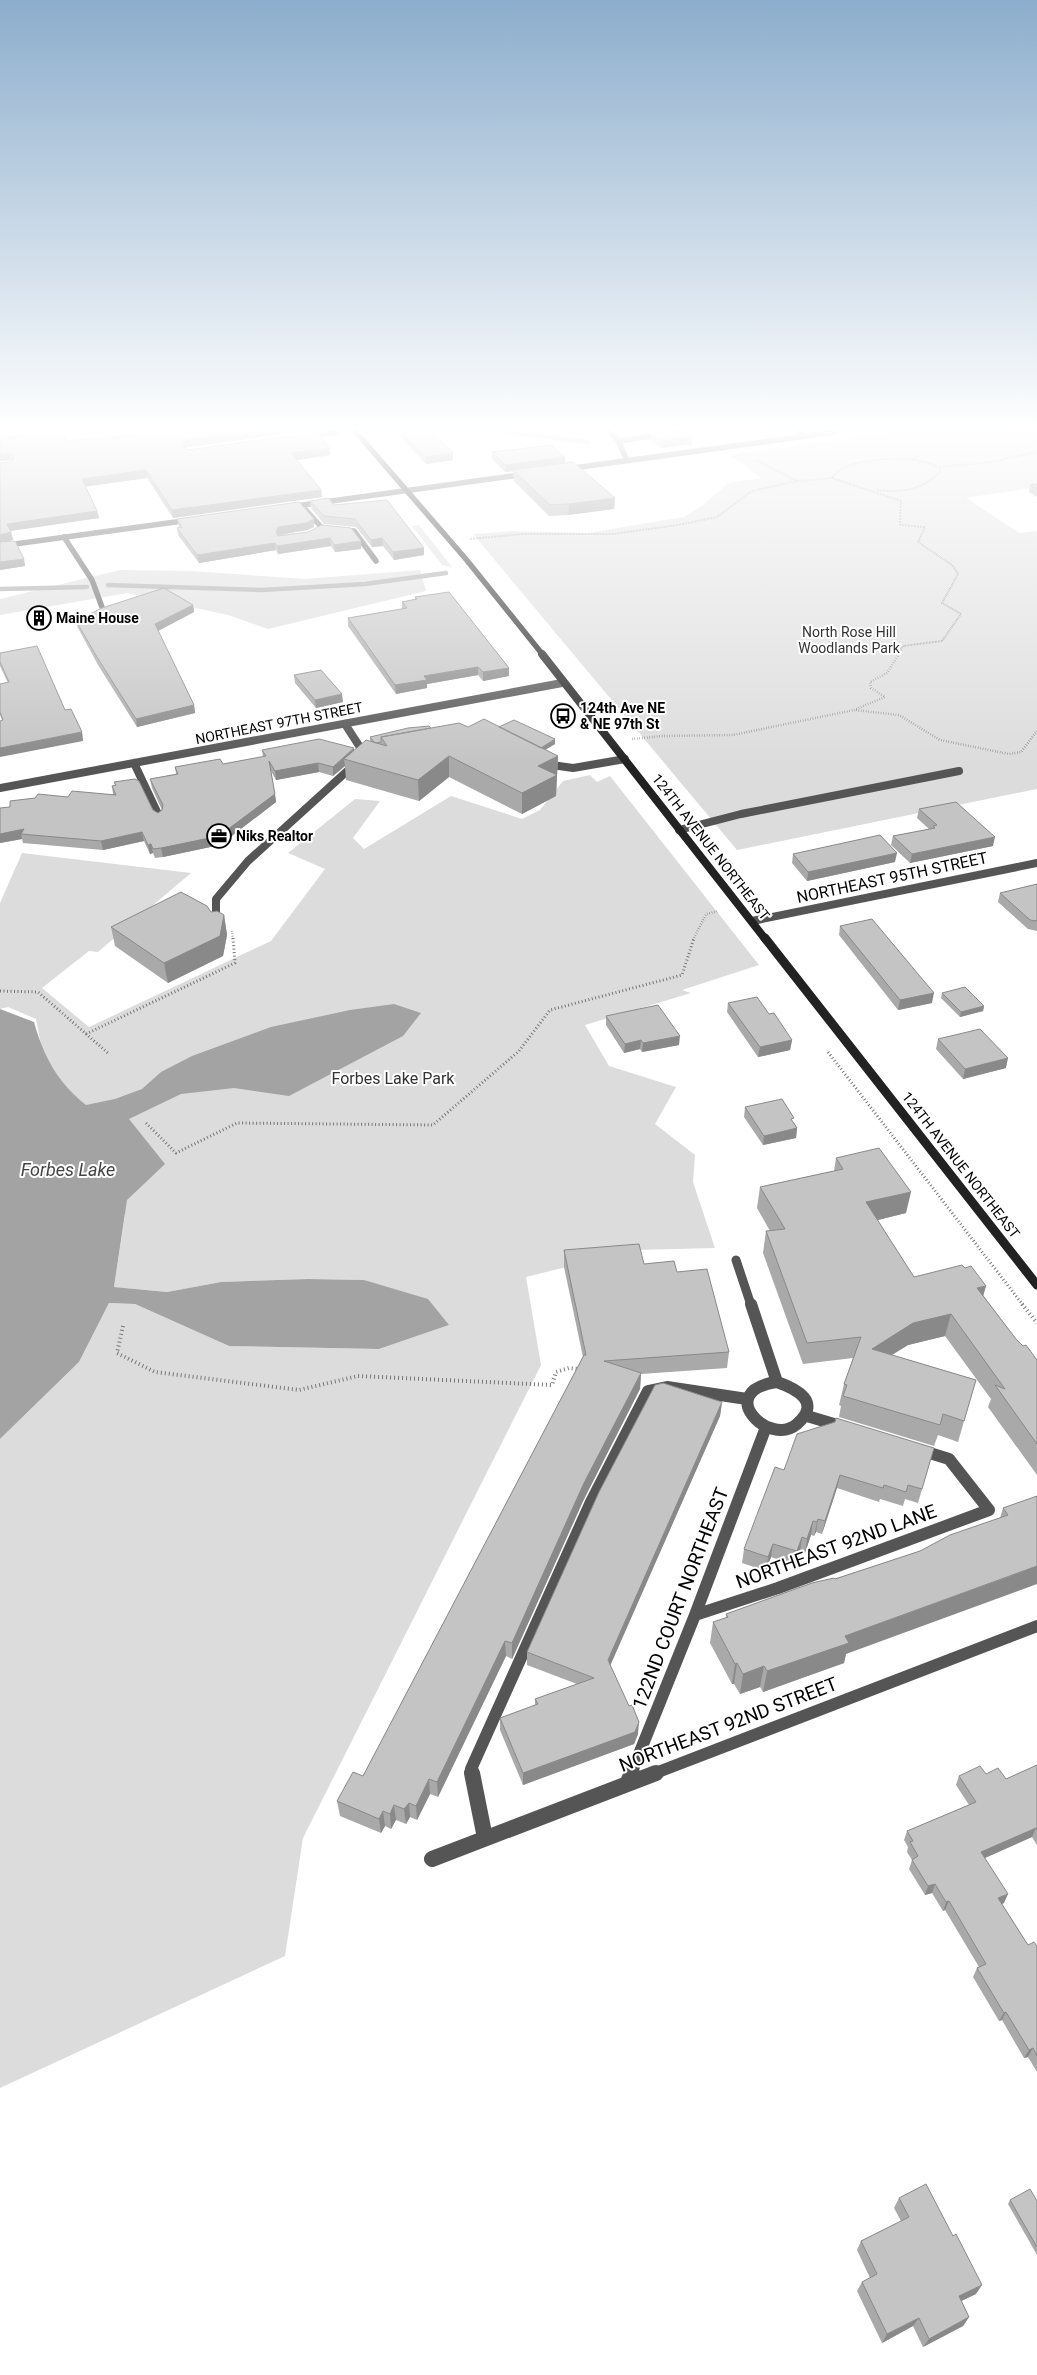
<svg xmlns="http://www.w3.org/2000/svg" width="1037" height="2375" viewBox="0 0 1037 2375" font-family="Roboto,sans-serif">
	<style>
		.green { fill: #dcdcdc }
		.water { fill: #a3a3a3 }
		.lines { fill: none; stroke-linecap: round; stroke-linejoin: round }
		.stream { stroke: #a3a3a3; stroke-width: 4.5 }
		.path-far3 { stroke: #777; stroke-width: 2; stroke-dasharray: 0.5 1; stroke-linecap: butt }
		.path-far2 { stroke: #777; stroke-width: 2.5; stroke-dasharray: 0.5 2; stroke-linecap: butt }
		.path-far1 { stroke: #777; stroke-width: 3; stroke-dasharray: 1 2.5; stroke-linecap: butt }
		.path { stroke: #777; stroke-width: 4; stroke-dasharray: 1 3; stroke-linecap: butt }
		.service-far1 { stroke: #555; stroke-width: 5.5 }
		.service { stroke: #555; stroke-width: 8 }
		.minor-far4 { stroke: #555; stroke-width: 5.5 }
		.minor-far3 { stroke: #555; stroke-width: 8 }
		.minor-far2 { stroke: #555; stroke-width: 9 }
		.minor-far1 { stroke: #555; stroke-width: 12 }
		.minor { stroke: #555; stroke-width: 16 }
		.tertiary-far1 { stroke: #555; stroke-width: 5.5 }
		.tertiary { stroke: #555; stroke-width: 8 }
		.secondary-far2 { stroke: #222; stroke-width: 5.5 }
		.secondary-far1 { stroke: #222; stroke-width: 8 }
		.secondary { stroke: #222; stroke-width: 9 }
		.wall { fill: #a9a9a9 }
		.shaded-wall { fill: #898989 }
		.building { fill: #c4c4c4; stroke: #898989 }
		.labels { text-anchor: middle; stroke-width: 4; stroke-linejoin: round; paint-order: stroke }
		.far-poi-label { font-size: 14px; font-weight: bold; fill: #000; stroke: #fff; text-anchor: start }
		.far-park-label { font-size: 14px; fill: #333; stroke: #fff }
		.far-street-label { font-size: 14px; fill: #000; stroke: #fff }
		.street-label { font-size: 16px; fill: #000; stroke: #fff }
		.park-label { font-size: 16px; fill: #333; stroke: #fff }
		.water-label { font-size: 18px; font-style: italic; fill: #444; stroke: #fff }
		.near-street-label { font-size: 19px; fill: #000; stroke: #fff }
	</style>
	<rect width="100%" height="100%" fill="#fff"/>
	<path class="green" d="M893,432H1037V487L966,498L1019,533L1037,531V789L737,850L473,534L514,531L588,533L684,517L703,505L728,483L761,478L730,455Z
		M419,525L452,567L442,565L412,526Z
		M120,570L192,571L305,579L420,570L426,591L268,629L228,615L127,593L0,615V599Z
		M590,775L597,782L610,776L759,965L682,990L691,993L585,1025L609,1066L676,1087L655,1124L695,1155L693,1182L715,1248L635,1250L526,1277L541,1365L303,1838L285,1956L0,2088V1439L79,1362L109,1303L135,1304L229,1346L379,1349L449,1325L364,1280L308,1279L221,1282L167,1292L114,1287L125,1215L42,1050L36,1019L8,1007L0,1009V903L22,853L191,873L98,952L89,951L42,988L89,1027L271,941L325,869L288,853L355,799L380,801L353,838L364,849L451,796L522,819L540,810L563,781Z"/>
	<path class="water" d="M394,1004L421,1013L403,1036L289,1096L234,1088L181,1094L129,1119L165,1164L127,1200L114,1287L167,1292L221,1282L308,1279L364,1280L428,1299L449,1325L379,1349L229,1346L135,1304L109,1303L79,1362L0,1439V1009L34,1022C44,1057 57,1082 86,1105L115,1099L142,1089L161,1072L192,1056L271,1027L350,1010Z"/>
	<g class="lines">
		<path class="stream" d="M509,432L587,442
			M108,585L262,590L365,584L446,573
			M0,589L87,587"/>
		<path class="path-far3" d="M912,459L920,455
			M756,460L797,481L832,478L901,501L900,525L925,527L918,542L952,565L958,574L942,603L961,614L942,641L903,646L898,655
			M939,467L991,462L1037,452
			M832,478C843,456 924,452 941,470C925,490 901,493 877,490
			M470,539L523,534H613L678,525L717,517L752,491L797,481"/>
		<path class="path-far2" d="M899,654L887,673L870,682L871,688L885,697L854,710L899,715L940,740L1009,754L1021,752L1037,731
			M632,739L661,736L733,735L854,710
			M232,931L233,940
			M693,940L706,914L719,911"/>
		<path class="path-far1" d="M0,991L38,992L108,1053
			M86,1034L235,963L233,938
			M828,1052L1023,1305
			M146,1123L176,1153L237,1123L433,1125L519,1051L550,1010L682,975L694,938"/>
		<path class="path" d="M1022,1304L1037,1323
			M123,1326L117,1353L155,1372L299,1390L358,1376L552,1385L556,1372L569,1368L579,1369"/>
		<path class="service-far1" d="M618,441L681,432
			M306,510L322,528L354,531L376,561
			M64,537L92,580L102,607"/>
		<path class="service" d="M345,724L365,755
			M545,764L573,768L625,759
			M679,830L741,814L959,771
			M216,924V899L248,861L356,763"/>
		<path class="minor-far4" d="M609,432L617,439L627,460
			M798,432L805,436
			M306,436L337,432"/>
		<path class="minor-far3" d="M134,763L159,816
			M0,788L562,683"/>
		<path class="minor-far2" d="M736,1260L751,1305"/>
		<path class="minor-far1" d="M751,1304L777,1382
			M777,1382C797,1389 822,1402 797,1424C769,1448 713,1391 777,1382Z
			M807,1416L844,1427
			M695,1615L778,1588L989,1510L949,1459L920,1450
			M472,1774L471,1769L591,1502L648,1391L667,1387L747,1399
			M631,1774L695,1615L766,1427
			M653,1774L1037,1626"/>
		<path class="minor" d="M472,1773L485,1838
			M628,1782L632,1773
			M432,1859L656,1773"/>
		<path class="tertiary-far1" d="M566,469L836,432
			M288,507L527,474
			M0,546L190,520"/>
		<path class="tertiary" d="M752,921L1037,863"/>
		<path class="secondary-far2" d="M356,432L465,558L543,655"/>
		<path class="secondary-far1" d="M542,654L766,940"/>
		<path class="secondary" d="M765,938L1037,1285"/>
	</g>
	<path class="wall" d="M45,432H62L66,441L142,434L149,432H300L187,447L186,449L188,450L317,432L330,448V455L296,460L321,490L322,497L173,518L147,478L85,486L97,511L99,518L11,531L13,540L2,542L15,541L24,559L25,566L0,570V463L9,462L11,461L10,460L0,461V438Z
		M396,432H432L453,460L426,464Z
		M651,434L692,444L661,448L651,441Z
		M492,452L565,457V463L615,498L614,509L568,515L549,516L514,481L513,471L505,472L492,459Z
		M1037,484V497L1029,492L1030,485Z
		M310,501L334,505L424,548V555L394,560L383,546L372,547L356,527L324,524L311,508Z
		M177,519H314V527L307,530L279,535L308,532L361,541V549L335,552L331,546L278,554L276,550L199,563L178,535L177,528L179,527Z
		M415,597L509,668V676L483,681L478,675L427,684V688L396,694L348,626V618L402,609V602L415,599Z
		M193,605L194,612L158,631L194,705L195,713L137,727L98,665L78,628L76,621Z
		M0,653L65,710L82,732L83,741L2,720L0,715V684L8,683L0,666Z
		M294,675L343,702L316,708L295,683Z
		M499,727L555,744L545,750L558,756L556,796L522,814L449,777L419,801L346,780L345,766L333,776L319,772L276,780L271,771L276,802L220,845L163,857L155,858L153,853L150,854L144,841L103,850L23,843L22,839L0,843L10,807L68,797L113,794L112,786L115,785L114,782L158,813L162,810L152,788L150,779L176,774L175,767L223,764L263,757L262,750L354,751L370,741V737L431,728Z
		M919,809L993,846L910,863L891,845L893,836L929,829L917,818Z
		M793,854L895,862L807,881L792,863Z
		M1037,884V931L1028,929L998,902L1000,893Z
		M211,912L224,915L227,935L223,956L168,983L115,946L111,927Z
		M840,926L932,1003L898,1010L839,935Z
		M942,993L984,1006L983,1011L960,1017L941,998Z
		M728,1003L792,1040L790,1050L758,1057L727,1012Z
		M606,1016L679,1045L642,1052L640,1049L624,1053L606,1025Z
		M938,1039L1006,1068L963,1079L936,1049Z
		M745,1107L794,1123L797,1128L796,1138L763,1145L744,1117Z
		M836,1158L906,1213L877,1220L914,1277L965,1268L986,1286L983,1295L1016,1339L1037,1360V1475L988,1407L991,1399L945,1336L908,1345L892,1355L976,1380L958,1442L938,1435L934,1446L839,1417L841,1406L839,1405L844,1384L853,1358L803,1364L763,1253L766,1231H770L757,1208L760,1187L834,1171Z
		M564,1250L644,1264L677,1272L729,1352L727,1368L641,1374L640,1389L584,1499L512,1659L506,1656L438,1797L430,1794L417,1820L410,1817L406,1824L396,1820L391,1829L385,1826L381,1833L340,1816L337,1801L363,1776L583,1357L564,1267Z
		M722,1402L720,1416L610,1665L638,1734L634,1744L523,1785L500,1730V1718L535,1705V1699L577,1684L527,1665V1652Z
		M934,1448L918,1503L905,1499L903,1506L880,1499L879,1502L837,1488L822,1534L816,1532L814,1536L811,1535L805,1553L800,1551L794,1565L771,1557L766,1571L742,1563L744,1549L784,1470Z
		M1037,1496L846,1654L844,1663L763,1692L760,1687L740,1694L734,1684H732L710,1643L713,1622L726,1618V1614L835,1579L920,1551L1000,1518L1003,1508Z
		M1037,1765V1845L1032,1837L985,1858L1004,1903L1002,1904L1028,1945L1037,1946V2072L1028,2057L1024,2058L1002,2020L999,2021L973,1977L977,1968L979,1967L945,1910L943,1911L932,1893L925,1895L909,1869L912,1860L907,1852L908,1847L904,1840L907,1831L969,1805L956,1785L959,1776L986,1774L1006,1779Z
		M899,2198L976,2294L961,2301L969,2317L963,2326L923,2347L913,2326L882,2343L857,2291L862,2282L870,2278L857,2250L861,2241L901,2221L894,2208Z
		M1010,2200L1037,2201V2255L1008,2204Z"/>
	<path class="shaded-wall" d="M247,432H300L187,447L184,451L183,444L186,440Z
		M692,437V444L661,448L662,441Z
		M330,448V455L292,461L291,453Z
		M9,453L10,460L0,461V454Z
		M453,453V460L426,464V457Z
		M565,457V464L513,470V471L505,472V465Z
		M146,470L147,478L83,487L82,479Z
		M321,490L322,497L173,518L172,510Z
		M615,498L614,509L568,515L569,504Z
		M97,511L99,518L9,531L7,524Z
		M314,519V527L307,530L279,535L276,539V532L278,527Z
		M11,532L13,540L0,543V535Z
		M330,538L331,546L278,554L277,546Z
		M382,538L383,546L372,547L371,540Z
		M361,541V549L335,552L334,545Z
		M275,543L276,550L199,563L197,555Z
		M424,548V555L394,560L393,552Z
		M24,559L25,566L0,570V562Z
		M193,605L194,612L156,632L155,624Z
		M478,667V675L427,684V688L396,694L395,685L424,676Z
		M509,668V676L483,681V672Z
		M342,694L343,702L316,708L315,700Z
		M194,705L195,713L137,727L136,719Z
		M82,732L83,741L0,757V748Z
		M555,739V744L538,754V750Z
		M354,748V757L344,759L345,766L333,776V767Z
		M449,756V777L419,801L418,780Z
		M558,756L556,796L522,814V793L538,766Z
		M318,763L319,772L276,780L275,771Z
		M275,794L276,802L220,845L163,857L161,848Z
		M24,829L21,834L22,839L0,843V834Z
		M142,832L144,841L103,850L101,841Z
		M995,837L993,846L910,863L912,854Z
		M151,844L153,853L150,854L148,845Z
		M897,853L895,862L807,881L808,872Z
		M224,915L227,935L223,956L168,983L164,963Z
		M934,993L932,1003L898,1010L900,1000Z
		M984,1006L983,1011L960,1017L961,1012Z
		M680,1036L679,1045L642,1052L643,1043Z
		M641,1040L640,1049L624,1053L625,1044Z
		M792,1040L790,1050L758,1057L760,1047Z
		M1008,1058L1006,1068L963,1079L965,1069Z
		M797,1128L796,1138L763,1145L764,1136Z
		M911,1192L906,1213L862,1224L866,1202Z
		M986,1286L980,1307L977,1288Z
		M951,1314L945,1336L908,1345L867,1370L872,1349L913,1323Z
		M641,1373L640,1389L584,1499L512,1659V1643L584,1483Z
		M722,1402L720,1416L607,1673L608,1660Z
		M840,1475L837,1488L822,1534L825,1521Z
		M818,1519L816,1532L814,1536L817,1522Z
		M813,1521L811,1535L805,1553L807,1539Z
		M802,1537L800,1551L794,1565L797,1551Z
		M773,1544L771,1557L766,1571L768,1557Z
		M1037,1566V1584L846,1654L844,1663L763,1692L767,1671L845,1636Z
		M505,1641L506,1656L438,1797L437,1782Z
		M737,1663L734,1684H732L735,1664Z
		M764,1666L760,1687L740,1694L743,1674Z
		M639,1722L638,1734L634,1744L523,1785V1773Z
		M429,1779L430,1794L417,1820L416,1806Z
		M409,1803L410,1817L406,1824L404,1809Z
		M394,1805L396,1820L391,1829L390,1814Z
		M383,1811L385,1826L381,1833L379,1819Z
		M1036,1828L1032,1837L978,1861L981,1852Z
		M935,1884L932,1893L925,1895L928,1886Z
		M1008,1894L1004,1903L994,1907L998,1898Z
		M949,1901L945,1910L943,1911L946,1902Z
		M1006,2012L1002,2020L999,2021L1004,2013Z
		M1033,2048L1028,2057L1024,2058L1029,2050Z
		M982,2285L976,2294L953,2305L959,2296Z
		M969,2317L963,2326L923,2347L929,2339Z
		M919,2318L913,2326L882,2343L887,2334Z"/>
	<path class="building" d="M45,432H62L66,441L142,434L149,432H247L186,440L183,444L184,448L188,450L317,432L330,448L291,453L321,490L172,510L146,470L82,479L97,511L7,524L11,532L0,535V463L9,462L13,460V456L9,453L0,454V438Z
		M402,432H432L453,453L426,457Z
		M663,432H686L692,437L662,441L651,434Z
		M552,445L565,457L505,465L492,452Z
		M573,462L615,498L569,504L550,505L513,470Z
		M1037,484V489L1030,485Z
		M328,498L334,505L387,500L424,548L393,552L382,538L371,540L355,519L324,516L310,501Z
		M299,502L314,519L306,523L278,527L276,532L278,536L308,532L322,525L351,528L361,541L334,545L330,538L277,546L275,543L197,555L177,528L182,527L177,519Z
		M15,541L24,559L0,562V542Z
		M164,588L193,605L155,624L194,705L136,719L97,657L76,621L102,608Z
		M449,592L509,668L483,672L478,667L424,676L427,680L395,685L348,618L407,608L402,602L417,599L415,597Z
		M37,646L65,710L71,709L82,732L0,748V721L3,720L0,712V684L9,682L0,662V653Z
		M321,670L342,694L315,700L294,675Z
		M484,719L558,756L538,766L557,775L522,793L449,756L418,780L344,759L366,740L387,746L381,737L459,723L468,727Z
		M514,720L555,739L541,748L499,727Z
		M429,726L431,728L381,737V742L376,743L374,742L370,737L408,728Z
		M319,739L354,748L333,767L318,763L275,771L269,761L275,794L219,836L161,848L153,849L151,844L148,845L142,832L101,841L21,834L24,829L0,834V808L10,807V801L35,798L38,794L68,797L72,791L116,795L112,786L116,785L114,782L135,779L139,781L153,810L158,813L162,810L163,805L150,779L178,774L175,767L220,759L223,764L266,756L262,750Z
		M956,802L995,837L912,854L893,836L935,828L933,826L937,825L919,809Z
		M880,835L897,853L808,872L793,854Z
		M1037,884V921L1030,920L1000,893Z
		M181,892L207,906L211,912L217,911L224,915L220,936L164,963L111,927Z
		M872,919L934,993L900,1000L840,926Z
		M965,987L984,1006L961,1012L942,993Z
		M757,997L769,1014L774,1013L792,1040L760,1047L728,1003Z
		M658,1005L680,1036L643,1043L641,1040L625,1044L606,1016Z
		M980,1029L1008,1058L965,1069L938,1039Z
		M782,1099L794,1118L791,1119L797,1128L764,1136L745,1107Z
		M879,1148L911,1192L866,1202L914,1277L962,1265L965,1268L971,1266L986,1286L977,1288L1016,1339L1023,1346L1026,1345L1037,1360V1444L995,1385L1005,1389L951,1314L913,1323L872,1349L976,1380L964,1421L943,1414L940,1425L843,1396L847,1385L844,1384L861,1337L807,1343L766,1231L785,1229L760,1187L843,1169L836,1158Z
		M639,1244L644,1264L674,1261L677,1272L707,1269L729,1352L604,1361L641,1373L584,1483L512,1643L505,1641L437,1782L429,1779L416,1806L409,1803L404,1809L394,1805L390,1814L383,1811L379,1819L337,1801L353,1772L363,1776L584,1355H586L564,1250Z
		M663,1383L722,1402L608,1660L629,1706L632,1705L639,1722L635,1732L523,1773L500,1718L538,1704L535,1699L594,1678L527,1652L599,1492L655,1385Z
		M836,1418L934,1448L922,1489L908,1485L906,1492L884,1485L883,1488L840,1475L825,1521L818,1519L817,1522L813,1521L807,1539L802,1537L797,1551L773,1544L768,1557L744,1549L775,1467L784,1470L797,1434L835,1422Z
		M1037,1496V1566L845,1636L849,1643L767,1671L764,1666L743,1674L737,1663L735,1664L713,1622L728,1617L726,1614L812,1583L834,1578L835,1579L920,1551L950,1535L1008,1515L1003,1508Z
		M1037,1765V1829L1036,1828L981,1852L1008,1894L998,1898L1028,1945L1034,1942L1037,1946V2056L1033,2048L1029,2050L1006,2012L1004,2013L977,1968L986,1964L949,1901L946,1902L935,1884L928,1886L912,1860L918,1856L910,1842L913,1841L907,1831L976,1802L959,1776L980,1766L986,1774L998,1768L1006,1779Z
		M926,2184L953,2236L956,2234L982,2285L959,2296L969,2317L929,2339L919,2318L887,2334L862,2282L877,2274L861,2241L909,2217L899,2198Z
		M1030,2189L1037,2201V2247L1010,2200Z"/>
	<linearGradient id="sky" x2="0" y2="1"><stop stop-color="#8cadcc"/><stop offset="0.56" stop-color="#fff"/><stop offset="1" stop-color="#fff" stop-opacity="0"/></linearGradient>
	<rect width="1037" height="765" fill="url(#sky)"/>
	<defs>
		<g id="building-ring" transform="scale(1.25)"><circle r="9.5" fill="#fff" stroke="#000" stroke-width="1.5"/><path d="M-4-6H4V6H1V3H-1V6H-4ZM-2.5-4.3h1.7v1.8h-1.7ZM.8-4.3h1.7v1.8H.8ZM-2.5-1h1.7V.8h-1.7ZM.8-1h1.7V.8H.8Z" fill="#000"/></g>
		<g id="bus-ring" transform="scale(1.25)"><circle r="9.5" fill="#fff" stroke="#000" stroke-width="1.5"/><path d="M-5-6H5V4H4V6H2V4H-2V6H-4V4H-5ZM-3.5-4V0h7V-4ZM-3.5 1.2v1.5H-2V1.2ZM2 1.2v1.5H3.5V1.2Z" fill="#000"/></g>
		<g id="office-ring" transform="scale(1.25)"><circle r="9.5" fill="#fff" stroke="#000" stroke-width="1.5"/><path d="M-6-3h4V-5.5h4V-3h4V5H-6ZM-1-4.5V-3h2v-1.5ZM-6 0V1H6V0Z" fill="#000"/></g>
	</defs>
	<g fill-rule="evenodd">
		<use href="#building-ring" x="39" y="618"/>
		<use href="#bus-ring" x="563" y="716"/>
		<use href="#office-ring" x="219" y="836"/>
	</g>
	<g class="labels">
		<g class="far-poi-label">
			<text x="56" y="623">Maine House</text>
			<text x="580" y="713">124th Ave NE<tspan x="580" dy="16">&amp; NE 97th St</tspan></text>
			<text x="236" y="841">Niks Realtor</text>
		</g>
		<g class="far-park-label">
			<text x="849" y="637">North Rose Hill<tspan x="849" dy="16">Woodlands Park</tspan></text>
		</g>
		<g class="far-street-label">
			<text transform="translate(279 723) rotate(-11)" y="5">NORTHEAST 97TH STREET</text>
			<text transform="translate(711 847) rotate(52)" y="5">124TH AVENUE NORTHEAST</text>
			<text transform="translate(961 1165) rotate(52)" y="5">124TH AVENUE NORTHEAST</text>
		</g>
		<g class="street-label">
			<text transform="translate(892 877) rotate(-12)" y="6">NORTHEAST 95TH STREET</text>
		</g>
		<g class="park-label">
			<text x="393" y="1084">Forbes Lake Park</text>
		</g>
		<g class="water-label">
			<text x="68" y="1176">Forbes Lake</text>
		</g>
		<g class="near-street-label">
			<text transform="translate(836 1546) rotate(-20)" y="7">NORTHEAST 92ND LANE</text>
			<text transform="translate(680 1598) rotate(-69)" y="7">122ND COURT NORTHEAST</text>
			<text transform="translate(728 1724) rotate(-21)" y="7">NORTHEAST 92ND STREET</text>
		</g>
	</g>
</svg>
